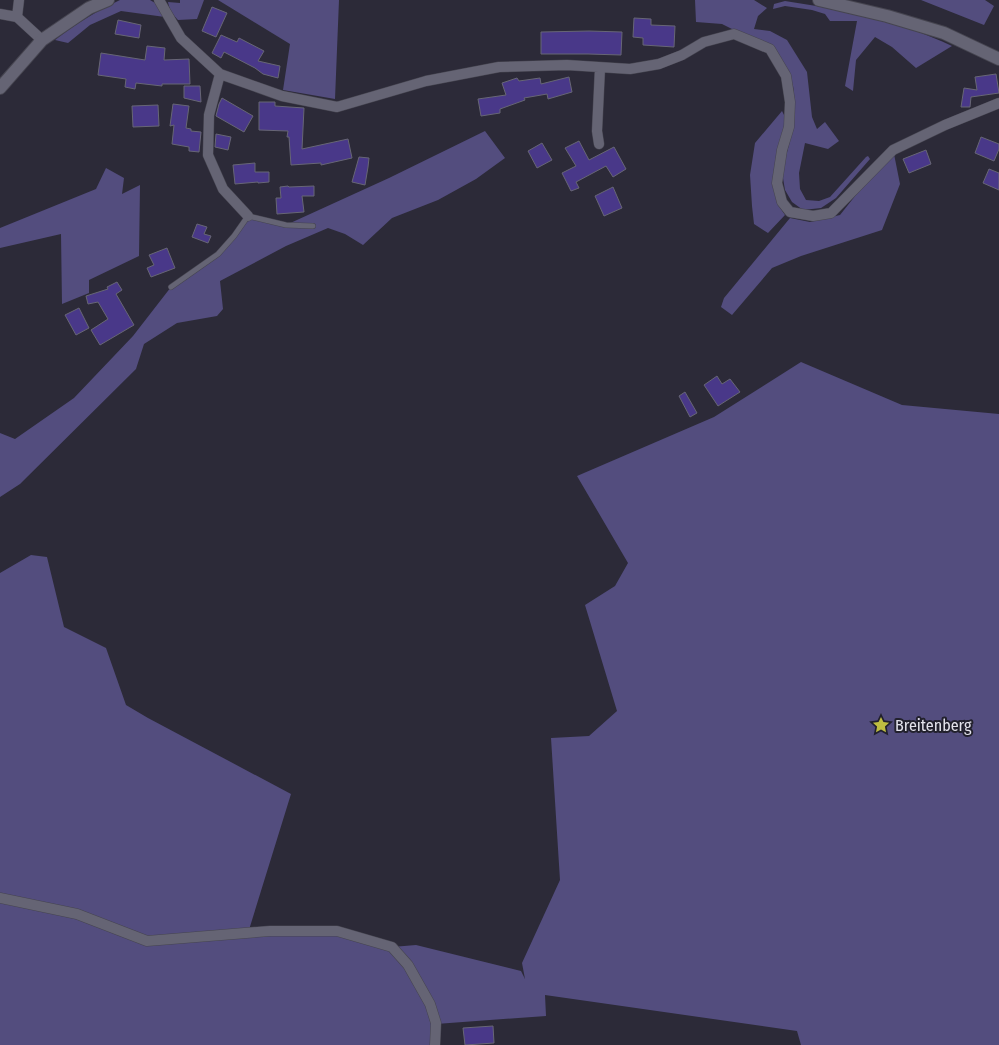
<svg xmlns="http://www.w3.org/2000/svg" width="999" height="1045" viewBox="0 0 999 1045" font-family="'Fira Sans Condensed',sans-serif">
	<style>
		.green { fill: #534d7e }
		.building { fill: #493889; stroke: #676675 }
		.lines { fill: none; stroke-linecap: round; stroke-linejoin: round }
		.lane-casing { stroke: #464550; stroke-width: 6 }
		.street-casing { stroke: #464550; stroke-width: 11 }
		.secondary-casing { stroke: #464550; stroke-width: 14 }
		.lane { stroke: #656474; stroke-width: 5 }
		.street { stroke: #656474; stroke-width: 10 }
		.secondary { stroke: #656474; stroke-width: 12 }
		.labels { text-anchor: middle; stroke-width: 4; stroke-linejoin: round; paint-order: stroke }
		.poi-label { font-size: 16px; fill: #e4e3ec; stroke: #22212d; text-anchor: start }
	</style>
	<rect width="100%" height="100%" fill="#2c2a38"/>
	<path class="green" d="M120,0H150L155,3L165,17L121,11L90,25L68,43L55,40C75,24 97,11 120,0Z
		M180,0H204L197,19L178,20C173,15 169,9 168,2L180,3Z
		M218,0H339L335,99L283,90L290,44Z
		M695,0H754L767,8L758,16L754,29L770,31L787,40L807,72L812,117L817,129L825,122L839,141L828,149L805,143L799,173L800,189L806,200L819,201L830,197L866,157L868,156L870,159L836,198L821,208L803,210L792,202L785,190L782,172L792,132L795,105L793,86L785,65L734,30L722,24L696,22Z
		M921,0H985L994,6L984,25Z
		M785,1C814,6 844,9 873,17C900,24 926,34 952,46L916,68L892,47L875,37L856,60L853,91L845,86L857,21H830L825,14L812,10L785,6L773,9L774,4Z
		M782,111L786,119L774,183L779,206L785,215L768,233L754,224L752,206L750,175L755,143Z
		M485,131L505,158L476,179L438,200L392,218L363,245L345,234L328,228L286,246L220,281L223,309L217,316L177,323L144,344L136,369L20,484L0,497V433L15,439L74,398L133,336L171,287L219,253L248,216L286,225L389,178Z
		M894,154L900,184L882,230L801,256L772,268L732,315L721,307L724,298L790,218L810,222L840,215L867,181Z
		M106,168L124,178L122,194L140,185L139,256L89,280V293L62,304L61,234L0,248V228L96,189Z
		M801,362L902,405L999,414V1045H801L797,1031L545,995L546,1016L436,1024V1045H0V573L31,555L47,557L64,627L106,648L126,705L148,718L291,794L248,933L337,931L392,947L416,945L521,971L525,979L522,963L560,880L551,738L589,736L617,711L585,605L615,586L628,563L577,476L714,417Z"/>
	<path class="building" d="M212,7L227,13L216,37L202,31Z
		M634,18L651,19V25L675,26L674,47L643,45V38L633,37Z
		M118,20L141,25L139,38L115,34Z
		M589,31L622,32L621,55L588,54H541V32Z
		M221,35L237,42L239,38L264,51L258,61L280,66L278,78L263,74L255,68L224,52L221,58L212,53Z
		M147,46L165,48L164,60L189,59L190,84H162V86L136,83L135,89L125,87L126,79L98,75L101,53L145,60Z
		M996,74L999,93L971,97L970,107H961L964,88L977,90L975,77Z
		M569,77L572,92L548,99L547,94L524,98L525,100L500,109V113L481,116L478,99L506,95L502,83L517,78L519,81L540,78L541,84Z
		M184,86H200L201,102L184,98Z
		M222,98L253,116L244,132L216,116L219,104Z
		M259,102H275V106L304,108L302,149L348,139L352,158L321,165V163L291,165L289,137H287L288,131L259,130Z
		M173,104L189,106L186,128L191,129V131L201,132L199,152L189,151V147L172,144L174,125L170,126Z
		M158,105L159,126L133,127L132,106Z
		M216,134L231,137L228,150L215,147Z
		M981,137L999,144V149L994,161L975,153Z
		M579,141L589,160L614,147L626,169L613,177L606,166L576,182L579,188L571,191L562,173L576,166L565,148Z
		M542,143L552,160L537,168L528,151Z
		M926,150L931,164L909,173L903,159Z
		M359,157L369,158L368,167L365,185L352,182Z
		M255,163V172H269V182L258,183V182L235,184L233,165Z
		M989,169L999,173V190L983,183Z
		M288,186L289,187L314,186V196H302L304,212L277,214L276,198H281L280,187Z
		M613,187L622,208L604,216L595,196Z
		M197,224L207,227L204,234L211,236L208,243L192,237Z
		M167,248L175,268L151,277L147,268L154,265L149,255Z
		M117,282L122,290L116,294L134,325L100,345L91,330L108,319L98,302L88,304L86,296L108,289L107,287Z
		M79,308L89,328L76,335L65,315Z
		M717,376L722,384L730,379L740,392L718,406L704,385Z
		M685,392L697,413L690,417L679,396Z
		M493,1026L494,1043L465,1045L463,1028Z"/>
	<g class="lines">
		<g class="lane-casing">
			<path id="lane" d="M171,287L218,254L234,236L248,216L286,225L313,226"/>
		</g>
		<g class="street-casing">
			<path id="street" d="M19,0L17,17L42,40
				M159,0L181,38L220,74L209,115L208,155L223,189L248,216
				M0,14L17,17
				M220,74L282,96L337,107L426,81L499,67L567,65L630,69L659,64L682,55L704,42L734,34L770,49L786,76L790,102L789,127L782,150L777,183L782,202L790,212L813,216L831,213L893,150L945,125L999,103
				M599,144L597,131L600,68
				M0,898L77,914L147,941L270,931H337L392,947L408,965L430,1004L436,1023L435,1045"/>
		</g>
		<g class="secondary-casing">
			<path id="secondary" d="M819,0L887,16L944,33L999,59
				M0,88L42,40L89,8L108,0"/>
		</g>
		<use href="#lane" class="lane"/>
		<use href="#street" class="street"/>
		<use href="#secondary" class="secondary"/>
	</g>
	<defs>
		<g id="sight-bare" transform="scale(1.35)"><path d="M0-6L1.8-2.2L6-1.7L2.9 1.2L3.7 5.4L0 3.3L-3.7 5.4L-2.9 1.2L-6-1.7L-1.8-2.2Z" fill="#bfbe41" stroke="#22212d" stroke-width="2.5" paint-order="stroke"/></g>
	</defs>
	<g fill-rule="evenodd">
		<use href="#sight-bare" x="881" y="725"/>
	</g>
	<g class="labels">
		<g class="poi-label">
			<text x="895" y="731">Breitenberg</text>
		</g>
	</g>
</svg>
